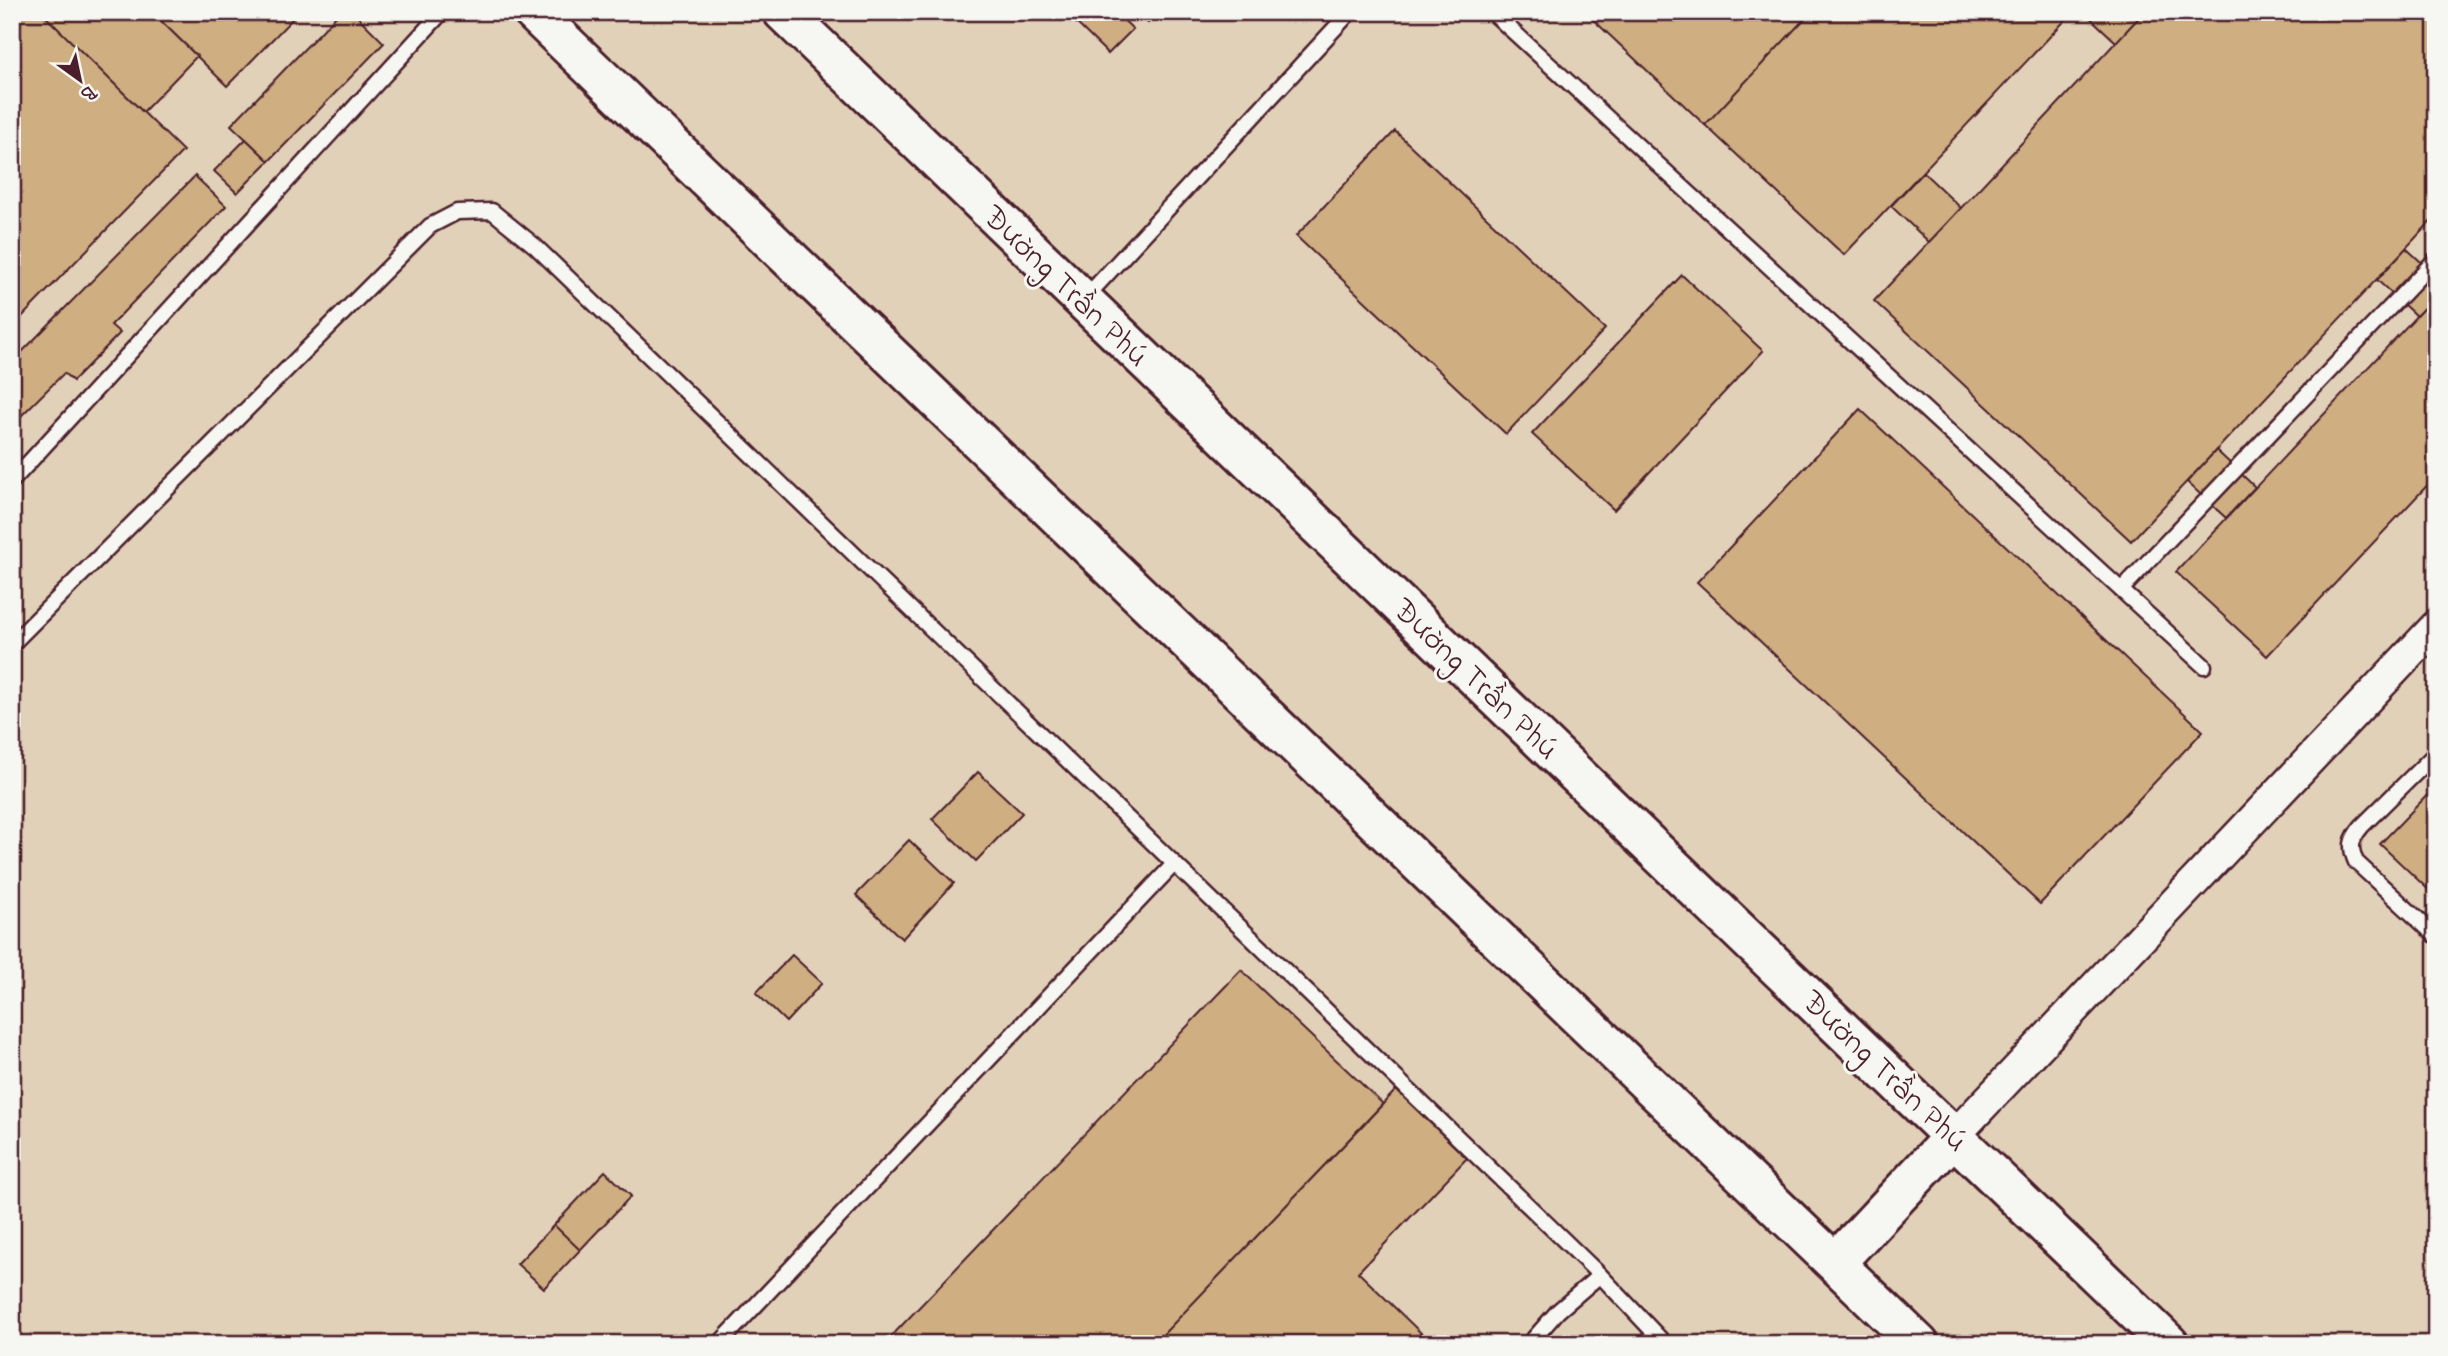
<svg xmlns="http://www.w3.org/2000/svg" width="2448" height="1356" viewBox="0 0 2448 1356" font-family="'Indie Flower',sans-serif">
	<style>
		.built { fill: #e2d1b9 }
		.building { fill: #cfae82; stroke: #4a1f2b; stroke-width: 2 }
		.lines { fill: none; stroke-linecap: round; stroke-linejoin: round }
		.service-casing { stroke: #4a1f2b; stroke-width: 19 }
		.minor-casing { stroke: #4a1f2b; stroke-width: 35 }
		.secondary-casing { stroke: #4a1f2b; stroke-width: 44 }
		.service { stroke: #f6f6f2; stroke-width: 14 }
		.minor { stroke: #f6f6f2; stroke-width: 30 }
		.secondary { stroke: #f6f6f2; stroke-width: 38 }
		.labels { text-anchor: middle; stroke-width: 6; stroke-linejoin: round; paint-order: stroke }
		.street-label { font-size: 32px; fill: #4a1f2b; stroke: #f6f6f2 }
	</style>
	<rect width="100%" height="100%" fill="#eae0d0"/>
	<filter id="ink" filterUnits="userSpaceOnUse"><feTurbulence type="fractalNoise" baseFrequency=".0143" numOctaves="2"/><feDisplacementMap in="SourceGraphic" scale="14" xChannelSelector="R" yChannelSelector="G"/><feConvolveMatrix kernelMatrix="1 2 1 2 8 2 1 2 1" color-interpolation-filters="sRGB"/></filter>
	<g filter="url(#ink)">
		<path class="built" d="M12,12H2436V1344H12Z"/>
		<path class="building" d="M12,12H41L183,151L12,327Z
			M41,12H152L197,56L143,112Z
			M152,12H299L227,86Z
			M340,12H353L384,43L269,161L231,125Z
			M1065,12H1115L1133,29L1108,54Z
			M1137,12H1159L1148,23Z
			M1585,12H1811L1705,125Z
			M1811,12H2073L1844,255L1705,125Z
			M2084,12H2144L2116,42Z
			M2144,12H2436V216L2131,541L1874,301Z
			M1395,131L1605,329L1506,434L1296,236Z
			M246,139L269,161L237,193L214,171Z
			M1923,172L1961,208L1929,242L1891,206Z
			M195,176L226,206L111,325L120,333L73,381L64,373L12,425V362Z
			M2406,248L2436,276V295L2416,316L2377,280Z
			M1682,275L1763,351L1614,510L1532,434Z
			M2436,295V476L2267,656L2176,572Z
			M1860,409L2203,731L2040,904L1697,582Z
			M2216,450L2255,487L2226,518L2187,482Z
			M978,772L1022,813L976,861L932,819Z
			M2436,786V897L2380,844Z
			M909,840L954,883L902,939L856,895Z
			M792,955L822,983L786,1022L756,993Z
			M1241,970L1383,1104L1154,1344H884Z
			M1396,1090L1467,1158L1358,1272L1421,1333L1411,1344H1154Z
			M605,1171L631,1196L580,1250L554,1225Z
			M554,1225L580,1250L544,1288L517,1264Z"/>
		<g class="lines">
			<g class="service-casing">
				<path id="service" d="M1492,12L2204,666
					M1085,298L1350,12
					M12,481L442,12
					M2121,590L2436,259
					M12,644L430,226L457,212L492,211L535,246L1600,1275
					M2436,753L2362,826C2351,839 2349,846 2356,862L2436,936
					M719,1344L1174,864
					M1529,1344L1558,1311L1600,1275L1665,1344"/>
			</g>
			<g class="minor-casing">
				<path id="minor" d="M1954,1136L2436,626"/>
			</g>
			<g class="secondary-casing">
				<path id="secondary" d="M533,12L1919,1344
					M783,12L2169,1344
					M1835,1263L1954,1136"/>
			</g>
			<use href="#service" class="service"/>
			<use href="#minor" class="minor"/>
			<use href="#secondary" class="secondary"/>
		</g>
	</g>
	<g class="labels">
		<g class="street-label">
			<text transform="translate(1067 285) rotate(44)" y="11">Đường Trần Phú</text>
			<text transform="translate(1477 678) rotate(44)" y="11">Đường Trần Phú</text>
			<text transform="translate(1886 1070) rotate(44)" y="11">Đường Trần Phú</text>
		</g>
	</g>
	<rect width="2448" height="1356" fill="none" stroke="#f6f6f2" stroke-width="42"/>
	<rect x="21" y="21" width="2406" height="1314" fill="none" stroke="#4a1f2b" stroke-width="2.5" filter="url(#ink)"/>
	<g transform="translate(80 80) rotate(147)" stroke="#f6f6f2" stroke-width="5" paint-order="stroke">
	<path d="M0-5L12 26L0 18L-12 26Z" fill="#4a1f2b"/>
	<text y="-10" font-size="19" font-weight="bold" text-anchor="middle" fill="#4a1f2b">B</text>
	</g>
</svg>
